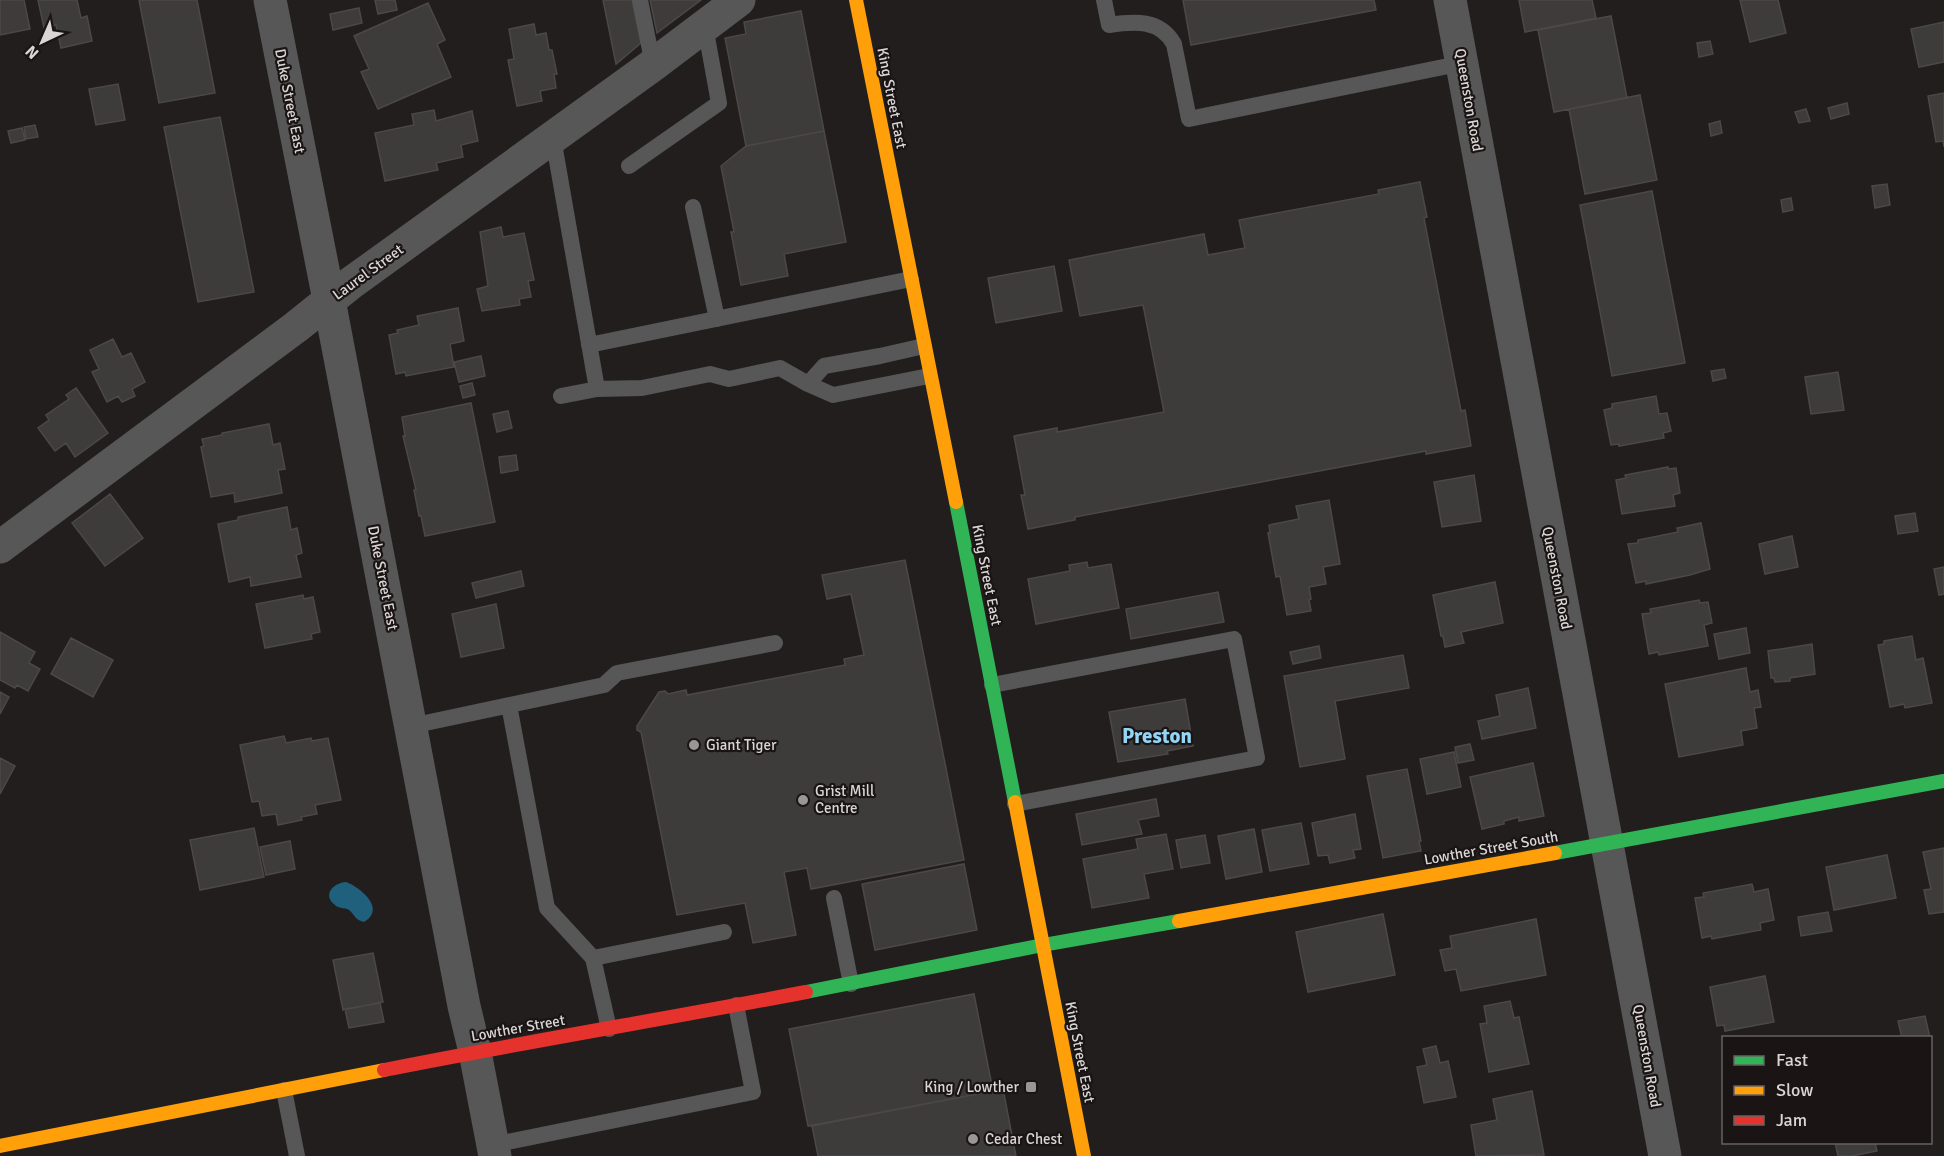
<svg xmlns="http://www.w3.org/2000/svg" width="1944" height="1156" viewBox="0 0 1944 1156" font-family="Signika,sans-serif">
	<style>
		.water { fill: #1f617d }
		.building { fill: #3e3b3b; stroke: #4c4848; stroke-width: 1.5 }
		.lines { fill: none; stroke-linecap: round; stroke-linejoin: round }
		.lane { stroke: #575758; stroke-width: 16 }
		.street { stroke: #575758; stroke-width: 33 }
		.fast { stroke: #30b455; stroke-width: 14 }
		.slow { stroke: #ff9f0a; stroke-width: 14 }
		.jam { stroke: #e5322d; stroke-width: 14 }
		.poi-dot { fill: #9a9696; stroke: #1a1414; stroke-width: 2 }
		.labels { text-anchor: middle; stroke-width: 4.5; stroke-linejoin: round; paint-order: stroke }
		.street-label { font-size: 15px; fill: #dad6d6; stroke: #1a1414 }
		.poi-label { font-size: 15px; fill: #dad6d6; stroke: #1a1414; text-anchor: start }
		.district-label { font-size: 21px; font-weight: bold; fill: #94d5f6; stroke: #1a1414 }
	</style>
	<rect width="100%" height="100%" fill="#221e1e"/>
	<path class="water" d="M346,882C360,887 387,909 364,922C355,920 355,915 349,910C344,907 339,909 335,905C322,895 333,883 346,882Z"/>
	<path class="building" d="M0,0H24L30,29L0,35Z
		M38,0H77L81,18L87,16L92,41L61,48L56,25L44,28Z
		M139,0H197L215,93L159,103Z
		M375,0H395L397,10L378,14Z
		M603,0H632L641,43L616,64Z
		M650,0H701L657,33Z
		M1183,0H1374L1376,10L1191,45Z
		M1519,0H1592L1596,18L1525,32Z
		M1740,0H1778L1786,33L1750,42Z
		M428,3L445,40L437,44L451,77L378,109L361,72L369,69L354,36Z
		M359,8L362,23L333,30L330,14Z
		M801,11L824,131L746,146L725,38L746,34L744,22Z
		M1611,16L1627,98L1554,112L1538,30Z
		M1944,22V62L1919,67L1911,29Z
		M534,24L536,35L546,33L549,50H552L557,74H554L556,88L540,91L542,101L517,106L508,60L514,59L509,29Z
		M1710,41L1713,54L1699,57L1697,43Z
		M118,84L125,120L96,125L89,89Z
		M1944,93V147L1943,141L1936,142L1928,96Z
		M1640,95L1657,180L1585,194L1569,109Z
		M1847,103L1849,114L1831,119L1828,108Z
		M1806,109L1810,121L1799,123L1795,112Z
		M434,110L436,121L472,111L478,141L461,145L463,157L436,163L438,170L385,181L375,133L414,125L412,114Z
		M220,117L254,292L198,302L164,127Z
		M1720,121L1722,133L1711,136L1709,124Z
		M35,125L38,137L26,139L24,127Z
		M22,128L25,140L11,143L8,131Z
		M824,131L846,242L784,254L788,276L741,285L731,232H734L721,166L746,146Z
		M1420,182L1427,217L1424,218L1461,411L1465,410L1471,446L1426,454V451L1075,517V520L1028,529L1021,495H1025L1014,436L1057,428V432L1164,412L1143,305L1080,316L1069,260L1204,234L1208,255L1245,248L1239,220L1379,194L1378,190Z
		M1887,184L1890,205L1875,208L1872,186Z
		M1652,191L1685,363L1612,376L1580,205Z
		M1791,198L1793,210L1783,212L1781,200Z
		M501,227L503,237L524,233L534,280L528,281L531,297L519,299L520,305L482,311L477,289L488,286L480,232Z
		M1054,266L1062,311L996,323L988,278Z
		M458,308L464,341L450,344L454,367L406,376L405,372L396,374L389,335L398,333L397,330L419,325L417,316Z
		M113,339L122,357L131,353L145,382L132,389L135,396L122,402L118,396L107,402L92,372L99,369L90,350Z
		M481,356L485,376L459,382L454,362Z
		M1724,369L1726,378L1713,381L1711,371Z
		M1838,372L1844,410L1811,414L1805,377Z
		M472,383L475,395L463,398L460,386Z
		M76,388L108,433L75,457L66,443L55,451L38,428L49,420L46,415L69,399L66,395Z
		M1656,396L1659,414L1667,413L1671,431L1663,433L1664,438L1619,446V444L1611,445L1604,410L1612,408V404Z
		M471,403L495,522L425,536L421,516H419L414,490H416L403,436H405L402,417Z
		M508,411L512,428L497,432L493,414Z
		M269,424L273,445L280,443L285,469L278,470L282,493L235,502L234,493L211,497L201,447L204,446L202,439L222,435V433Z
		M516,455L518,470L501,473L499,457Z
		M1668,467V469L1676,468L1680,493L1673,495L1675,506L1622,514L1616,480L1626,478L1625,475Z
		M1474,475L1481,521L1442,527L1434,482Z
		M110,494L143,538L105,566L72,523Z
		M1329,500L1340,564L1323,567L1326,584L1309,587L1311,599L1309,600L1311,611L1287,615L1280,576L1276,577L1268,533H1270L1269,525L1299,519L1296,506Z
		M287,507L291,530L297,528L302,553L296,555L301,577L251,586L250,577L229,582L218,524L238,520V517Z
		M1915,513L1918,531L1898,534L1895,516Z
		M1701,523L1710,569L1690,575L1646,584V581L1636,583L1628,544L1638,543V540L1678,532L1677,528Z
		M1792,536L1798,567L1765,574L1759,544Z
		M905,560L964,860L811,889L807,868L784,872L796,935L753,943L745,903L677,915L641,732L637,730V726L659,692L665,691L668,694L686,690L687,695L845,665L844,659L864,655L851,594L827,599L822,575Z
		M1087,562L1088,568L1111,564L1119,608L1036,624L1028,579L1070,571L1069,565Z
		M1944,567V594L1939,595L1934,569Z
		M521,571L524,586L476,598L472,583Z
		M1495,582L1503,623L1461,632L1464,643L1445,647L1443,636H1441L1433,595Z
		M1218,592L1224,622L1131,639L1126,609Z
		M303,595L304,599L313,597L320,632L311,634L312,639L265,648L256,604Z
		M1699,600L1700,603L1708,602L1712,623L1704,625L1708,646L1659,655L1658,652L1649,654L1642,614L1651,613L1650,609Z
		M496,604L504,648L461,657L452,614Z
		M1746,628L1750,653L1719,659L1714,634Z
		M0,632L35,652L29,663L40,669L28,691L17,685L15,688L0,680Z
		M1912,636L1916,660L1923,658L1932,703L1905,708L1904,704L1890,707L1878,645L1884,644V641Z
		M71,638L113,660L93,697L51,674Z
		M1812,644L1815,674L1790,678V681L1775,682L1774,678H1771L1768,651Z
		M1319,646L1321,658L1293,664L1290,652Z
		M1403,655L1409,688L1335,701L1345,759L1300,767L1284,676Z
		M1746,668L1750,692L1758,690L1761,707L1754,708L1757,728L1741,731L1743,745L1679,757L1665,684Z
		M1528,688L1536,728L1482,739L1478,721L1500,716L1496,695Z
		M0,692L9,697L0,714Z
		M1185,699L1193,746L1167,751L1168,754L1118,762L1109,712Z
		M284,736L286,743L311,738L312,741L328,738L341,800L315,805L317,814L301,817L302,820L278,825L276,814L262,816L259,801L252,802L240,745Z
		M1470,744L1474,760L1458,763L1455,747Z
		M1454,752L1461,787L1427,794L1420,759Z
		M0,758L15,766L0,794Z
		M1533,763L1544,816L1519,821V817L1504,821V824L1482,829L1470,777Z
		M1407,769L1421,841H1419L1421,851L1383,858L1367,776Z
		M1156,799L1159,816L1138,820L1142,834L1082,845L1076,814Z
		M1355,814L1361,849L1353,850L1355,858L1330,863L1328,855L1318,856L1312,823Z
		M1301,823L1309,864L1270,871L1262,830Z
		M254,828L264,877L200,890L190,840Z
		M1254,829L1262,872L1226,879L1218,836Z
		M1166,834L1173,869L1144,874L1149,898L1092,908L1083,859L1138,849L1136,839Z
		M1205,835L1210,863L1181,868L1176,840Z
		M290,841L295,869L266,875L260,847Z
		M1944,848V912L1929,914L1924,890L1931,889L1923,852Z
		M1887,855L1896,898L1834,910L1826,867Z
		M964,864L977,930L875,950L862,884Z
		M1752,884L1754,892L1768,889L1774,920L1760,923L1761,930L1712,939L1711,936L1702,938L1695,898L1704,897L1703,893Z
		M1828,912L1832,931L1801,936L1798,917Z
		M1383,914L1395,975L1308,992L1296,932Z
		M1536,919L1546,975L1461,991L1456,969L1445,971L1440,950L1452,948L1450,936Z
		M373,953L383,1002L343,1010L333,960Z
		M1765,976L1774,1022L1725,1031L1724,1025L1717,1026L1710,987Z
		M974,994L993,1091L808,1126L789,1029Z
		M1510,1001L1514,1018L1519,1017L1529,1064L1489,1072L1480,1024L1487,1023L1484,1006Z
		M380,1003L384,1022L349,1028L345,1009Z
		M1925,1016L1930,1038H1902L1898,1021Z
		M1436,1046L1440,1063L1448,1061L1456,1097L1424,1103L1417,1067L1427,1065L1423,1049Z
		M1003,1089L1016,1156H818L812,1126Z
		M1532,1091L1544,1155L1476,1156L1471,1125L1497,1120L1493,1099Z
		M1835,1142H1875L1877,1151L1852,1156H1838Z"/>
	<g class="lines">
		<path class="lane" d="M640,0L653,65
			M1104,0L1109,25C1134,21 1160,19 1174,44L1189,119L1463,63
			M553,138L597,389
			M629,166L719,103L705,26
			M693,207L717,319
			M589,345L911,279
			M808,384L824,366L880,356L924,346
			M561,396L597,389L642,388L710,374L729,379L780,368L808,384L833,395L929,376
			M992,685L1234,639L1257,758L1015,804
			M509,705L547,908L593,958L609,1029
			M411,726L604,685L617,673L775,643
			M834,898L851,984
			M593,958L724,932
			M284,1090L297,1156
			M493,1145L753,1092L736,1005"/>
		<path class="street" d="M270,0L329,300L464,1006L475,1052L495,1156
			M1450,0L1665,1156
			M0,547L296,327L351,283L653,65L739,0"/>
		<path class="fast" d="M956,502L1015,802
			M1555,853L1944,781
			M806,992L1043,945L1179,921"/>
		<path class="slow" d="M856,0L956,502
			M1015,802L1084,1156
			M1179,921L1555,853
			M0,1146L384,1070"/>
		<path class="jam" d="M384,1070C524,1042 665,1019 806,992"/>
	</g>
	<g class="poi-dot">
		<circle cx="694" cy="745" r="6"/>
		<circle cx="803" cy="800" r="6"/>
		<rect x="1025" y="1081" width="12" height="12" rx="3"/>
		<circle cx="973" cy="1139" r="6"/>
	</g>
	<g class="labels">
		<g class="street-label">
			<text transform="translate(892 98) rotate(79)" y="5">King Street East</text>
			<text transform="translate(1469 100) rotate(80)" y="5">Queenston Road</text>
			<text transform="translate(290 101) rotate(79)" y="5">Duke Street East</text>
			<text transform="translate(368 272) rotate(-36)" y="5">Laurel Street</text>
			<text transform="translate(987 575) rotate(79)" y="5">King Street East</text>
			<text transform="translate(383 578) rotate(79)" y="5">Duke Street East</text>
			<text transform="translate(1557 578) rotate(79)" y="5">Queenston Road</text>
			<text transform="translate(1491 848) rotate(-10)" y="5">Lowther Street South</text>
			<text transform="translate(518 1028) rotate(-10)" y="5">Lowther Street</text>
			<text transform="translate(1080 1052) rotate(79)" y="5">King Street East</text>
			<text transform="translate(1647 1056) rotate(80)" y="5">Queenston Road</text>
		</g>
		<g class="poi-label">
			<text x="706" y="750">Giant Tiger</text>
			<text x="815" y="796">Grist Mill<tspan x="815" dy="17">Centre</tspan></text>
			<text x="1019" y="1092" text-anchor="end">King / Lowther</text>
			<text x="985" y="1144">Cedar Chest</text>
		</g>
		<g class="district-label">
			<text x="1157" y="743">Preston</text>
		</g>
	</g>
	<rect x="1722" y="1036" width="210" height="108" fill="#1a1414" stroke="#676262" stroke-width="1.5"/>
	<rect x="1734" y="1056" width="30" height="9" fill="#30b455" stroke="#676262" stroke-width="1.5"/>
	<text x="1776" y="1066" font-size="18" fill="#dad6d6">Fast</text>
	<rect x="1734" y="1086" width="30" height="9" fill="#ff9f0a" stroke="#676262" stroke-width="1.5"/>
	<text x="1776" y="1096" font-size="18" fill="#dad6d6">Slow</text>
	<rect x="1734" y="1116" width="30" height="9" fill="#e5322d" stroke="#676262" stroke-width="1.5"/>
	<text x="1776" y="1126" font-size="18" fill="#dad6d6">Jam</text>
	<g transform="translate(42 42) rotate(224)" stroke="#1a1414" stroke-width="4.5" paint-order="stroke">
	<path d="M0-4.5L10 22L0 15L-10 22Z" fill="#dad6d6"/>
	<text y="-9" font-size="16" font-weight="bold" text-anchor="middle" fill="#dad6d6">N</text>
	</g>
</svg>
